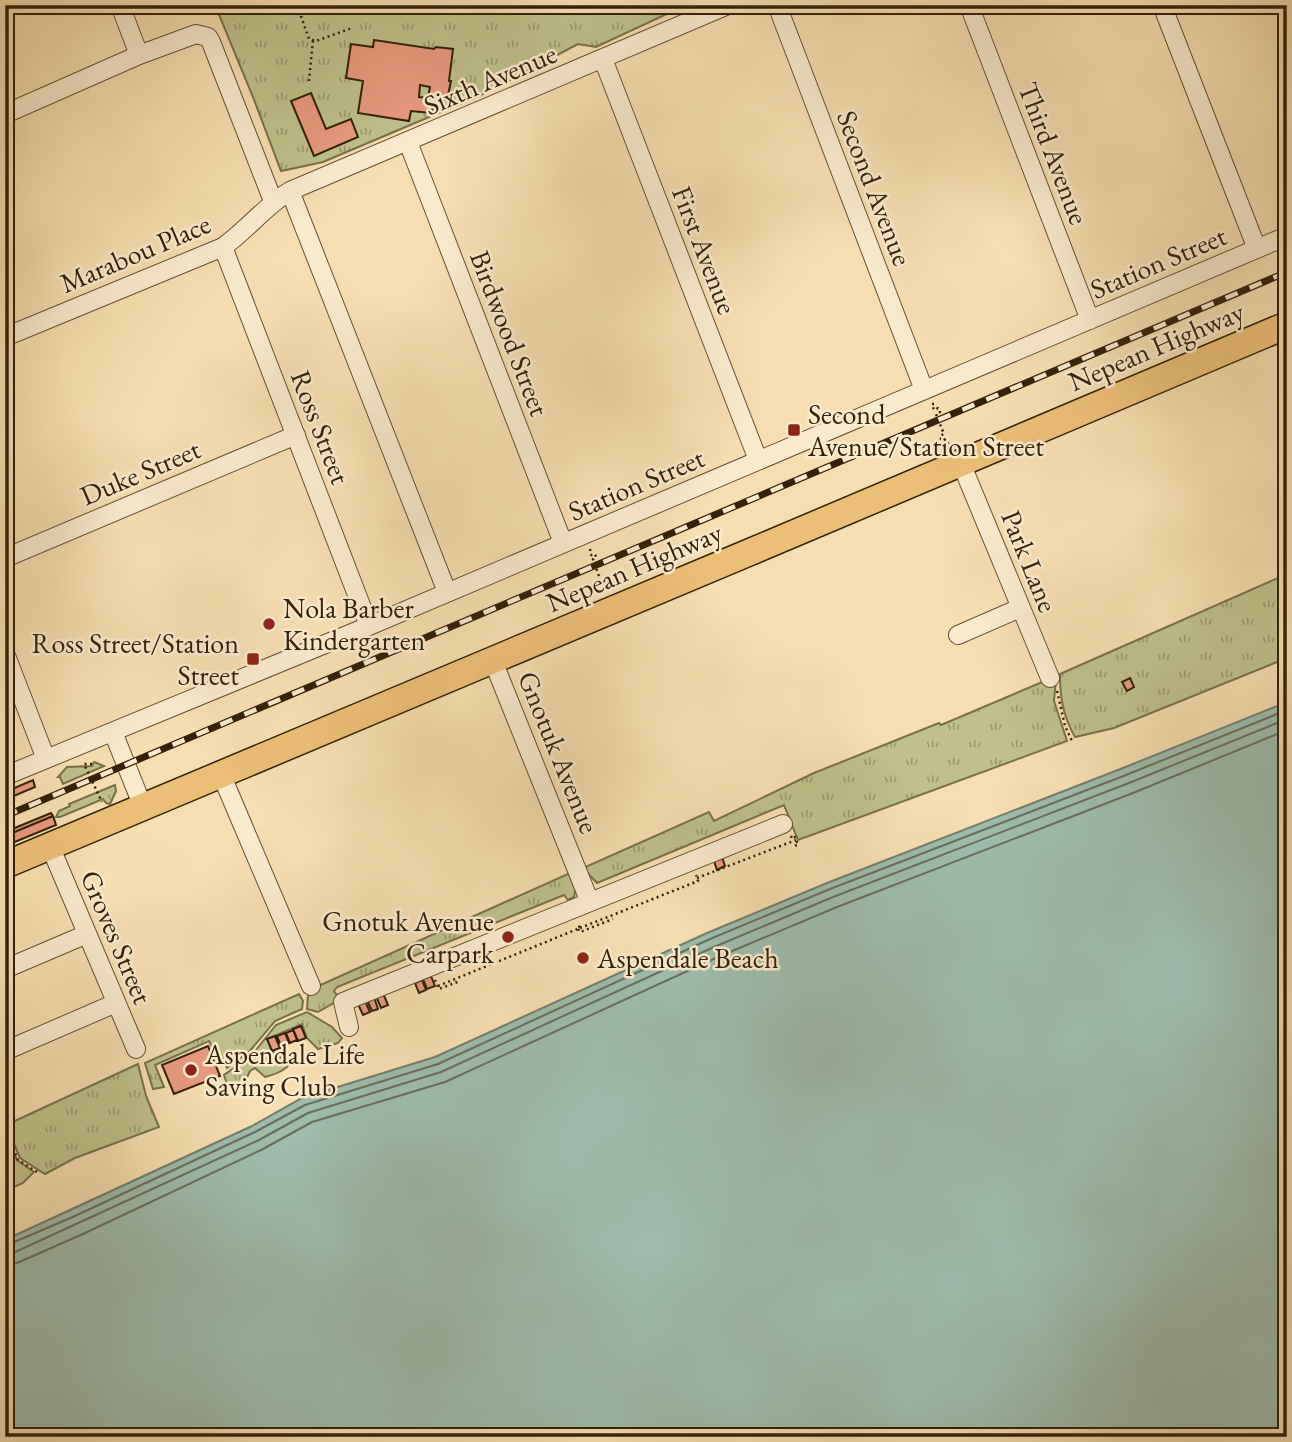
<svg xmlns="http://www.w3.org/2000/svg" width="1292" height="1442" viewBox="0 0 1292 1442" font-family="'EB Garamond',serif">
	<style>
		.grass { fill: url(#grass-tufts); stroke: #7a7048; stroke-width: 2 }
		.water { fill: #9dbcac; stroke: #737e6a; stroke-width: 2 }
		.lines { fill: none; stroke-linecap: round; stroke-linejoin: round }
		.shore { stroke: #686e5a; stroke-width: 2 }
		.building { fill: #e89a7e; stroke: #342107; stroke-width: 2 }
		.minor-casing { stroke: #655031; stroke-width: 20 }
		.highway-casing { stroke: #342107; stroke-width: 29 }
		.path { stroke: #342107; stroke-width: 2.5; stroke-dasharray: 2 3.5; stroke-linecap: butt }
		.minor { stroke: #faeacc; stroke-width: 18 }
		.highway { stroke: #ecbf78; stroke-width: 26 }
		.rail-casing { stroke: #342107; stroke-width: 7 }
		.rail { stroke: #faeacc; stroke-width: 4.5; stroke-dasharray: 13; stroke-linecap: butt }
		.poi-dot { fill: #8f2418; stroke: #faeacc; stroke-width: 2.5 }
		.labels { text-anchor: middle; stroke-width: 5; stroke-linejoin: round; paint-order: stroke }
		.street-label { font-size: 28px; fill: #342107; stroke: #faeacc }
		.poi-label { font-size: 28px; fill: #342107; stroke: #faeacc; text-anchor: start }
	</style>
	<defs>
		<pattern id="grass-tufts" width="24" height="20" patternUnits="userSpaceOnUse" patternTransform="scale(1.75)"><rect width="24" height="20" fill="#bfc08a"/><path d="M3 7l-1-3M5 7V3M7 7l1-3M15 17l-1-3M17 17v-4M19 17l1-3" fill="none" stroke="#9c9c6f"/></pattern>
	</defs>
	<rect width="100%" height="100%" fill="#f7deb0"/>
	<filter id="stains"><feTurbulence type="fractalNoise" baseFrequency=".00286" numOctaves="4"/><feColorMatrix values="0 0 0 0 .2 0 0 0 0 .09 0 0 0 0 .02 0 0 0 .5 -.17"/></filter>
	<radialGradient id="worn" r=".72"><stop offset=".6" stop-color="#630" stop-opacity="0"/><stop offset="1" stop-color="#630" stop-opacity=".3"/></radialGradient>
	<path class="grass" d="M215,5H686L596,47L578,44L481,95L323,162L281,171L253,97Z
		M1287,574V658L1114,728L1075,737C1063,716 1060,698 1060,674Z
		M1047,680H1056L1054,701L1067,741L798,840L784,805L597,883L583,868L709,812L714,821L814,773L939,723L941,725Z
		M94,762L104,766L63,784L60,777H58L67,767L92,766Z
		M115,785L116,791L110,804L106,803L103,799L60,817H56L59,811L70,806L69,804Z
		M570,873L576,888L574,897L568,900L564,895L337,987L334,991L338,997L337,1001L318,1012L307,1009L308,995L318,991L316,987Z
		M299,994L303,1001L302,1009L275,1021L249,1052L227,1068L224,1061L219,1063L209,1041L155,1065L164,1087L153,1089L145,1063Z
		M307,1012L332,1027L342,1038L338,1043L318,1049L307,1038L302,1024L267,1039L277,1058L291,1056C292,1069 276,1074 265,1077L255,1068L250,1071L243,1086L227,1084L224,1075L252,1055L276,1025Z
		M138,1064L146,1096L159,1127L75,1158L45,1174L20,1158L6,1125Z
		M5,1131L17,1160L34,1172L23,1183L5,1191Z"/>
	<path class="water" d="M1287,702V1437H5V1240L252,1126L302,1098L435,1057L707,933L827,883L1123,768Z"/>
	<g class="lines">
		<path class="shore" d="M5,1246L75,1216L255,1132L305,1105L438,1064L710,939L830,889L1126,775L1287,710
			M5,1254L13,1253L259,1140L308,1113L441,1072L714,947L833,897L1129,783L1287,719
			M5,1265L17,1263L83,1234L263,1149L312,1122L445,1082L718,957L837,907L1133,793L1287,730"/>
	</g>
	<path class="building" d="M374,40L434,49L436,47L453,49L449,81H451L447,100L428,97L430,87L420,85L419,97L428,98V104L433,105L432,113L411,111L409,121L358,113L363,81L346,78L351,44L373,47Z
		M311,93L326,129L351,119L358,137L314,156L291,101Z
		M1130,678L1134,687L1127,691L1122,682Z
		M33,780L35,787L14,796L12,789Z
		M51,813L53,816L5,836V832Z
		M53,816L56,825L5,846V836Z
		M721,854L725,866L717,870L713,858Z
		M431,976L435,986L427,989L423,979Z
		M422,980L426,990L419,993L415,983Z
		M383,993L388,1005L381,1008L376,996Z
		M374,997L378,1009L372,1011L367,1000Z
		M365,1001L370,1012L363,1015L358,1004Z
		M301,1026L306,1038L298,1041L293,1029Z
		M293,1030L297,1040L290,1043L286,1033Z
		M285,1033L289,1043L281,1046L277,1036Z
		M275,1036L280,1048L272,1051L267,1039Z
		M208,1046L220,1076L174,1094L162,1065Z"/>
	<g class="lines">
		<g class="minor-casing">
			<path id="minor" d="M120,5L139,55
				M777,5L924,390
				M969,5L1090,320
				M1162,5L1257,249
				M603,59L758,460
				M5,114L139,55L196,34L208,37L211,42L273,201
				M408,142L563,543
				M290,191L447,592
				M223,247L369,626
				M5,337L223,247C247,230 265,206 290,191L728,5
				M961,463L1050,678
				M5,558L296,435
				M958,635L1020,608
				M5,653L46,759
				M493,661L589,900
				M113,732L143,807
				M221,774L311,986
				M5,776L369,626L1287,236
				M50,846L136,1049
				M5,969L87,934
				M349,1027L343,1002L783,824
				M5,1051L116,1003"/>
		</g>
		<g class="highway-casing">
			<path id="highway" d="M5,865C433,686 860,506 1287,325"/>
		</g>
		<path class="path" d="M300,5L301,16L309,39L316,41L352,28
			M390,5V10
			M309,81L313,40
			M934,404H932L934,410L938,408L940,412L936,414L944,434L940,436L941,439L946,438L950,448
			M590,549L591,555L595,554L596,557L593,559L600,579L596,581L598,584L602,583L605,592
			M1057,691L1065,726L1072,741
			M92,764H84L102,802
			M791,836L792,839L795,837L798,845L792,846
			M697,878L796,840
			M580,928L698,881L696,875
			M578,929L580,932L613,919
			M435,980L439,989L460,981
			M438,986L580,928L578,924
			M5,1128L18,1160L37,1172L38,1175"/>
		<use href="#minor" class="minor"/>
		<use href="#highway" class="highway"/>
		<g class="rail-casing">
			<path id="rail" d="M5,816L1287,272"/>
		</g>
		<use href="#rail" class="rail"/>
	</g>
	<g class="poi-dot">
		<rect x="787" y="423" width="14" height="14" rx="3.5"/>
		<circle cx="269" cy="624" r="7"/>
		<rect x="246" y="652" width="14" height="14" rx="3.5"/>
		<circle cx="508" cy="937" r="7"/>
		<circle cx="583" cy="958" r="7"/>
		<circle cx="191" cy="1070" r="7"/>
	</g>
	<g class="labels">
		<g class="street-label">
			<text transform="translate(490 79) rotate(-23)" y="10">Sixth Avenue</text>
			<text transform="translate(1054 153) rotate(69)" y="10">Third Avenue</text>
			<text transform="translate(875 188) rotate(69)" y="10">Second Avenue</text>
			<text transform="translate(705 250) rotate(69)" y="10">First Avenue</text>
			<text transform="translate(135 253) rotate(-23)" y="10">Marabou Place</text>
			<text transform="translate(1158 262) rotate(-23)" y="10">Station Street</text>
			<text transform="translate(510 333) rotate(69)" y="10">Birdwood Street</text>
			<text transform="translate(1156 346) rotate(-23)" y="10">Nepean Highway</text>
			<text transform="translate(321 427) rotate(69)" y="10">Ross Street</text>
			<text transform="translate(140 472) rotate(-23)" y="10">Duke Street</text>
			<text transform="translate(636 484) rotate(-23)" y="10">Station Street</text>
			<text transform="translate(1030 561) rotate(68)" y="10">Park Lane</text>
			<text transform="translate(634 567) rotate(-23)" y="10">Nepean Highway</text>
			<text transform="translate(559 752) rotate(68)" y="10">Gnotuk Avenue</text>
			<text transform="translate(117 937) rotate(67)" y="10">Groves Street</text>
		</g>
		<g class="poi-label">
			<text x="808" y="424">Second<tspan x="808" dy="32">Avenue/Station Street</tspan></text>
			<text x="283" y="618">Nola Barber<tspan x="283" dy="32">Kindergarten</tspan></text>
			<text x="239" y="653" text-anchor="end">Ross Street/Station<tspan x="239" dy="32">Street</tspan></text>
			<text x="494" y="931" text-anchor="end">Gnotuk Avenue<tspan x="494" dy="32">Carpark</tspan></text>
			<text x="597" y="968">Aspendale Beach</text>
			<text x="205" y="1064">Aspendale Life<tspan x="205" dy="32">Saving Club</tspan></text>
		</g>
	</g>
	<rect width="1292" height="1442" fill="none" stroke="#f7deb0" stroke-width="28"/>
	<rect x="7" y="7" width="1278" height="1428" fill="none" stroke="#342107" stroke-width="3.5"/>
	<rect x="14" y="14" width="1264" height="1414" fill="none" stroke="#342107" stroke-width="2"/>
	<rect width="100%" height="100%" filter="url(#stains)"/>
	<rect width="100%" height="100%" fill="url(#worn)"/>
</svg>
